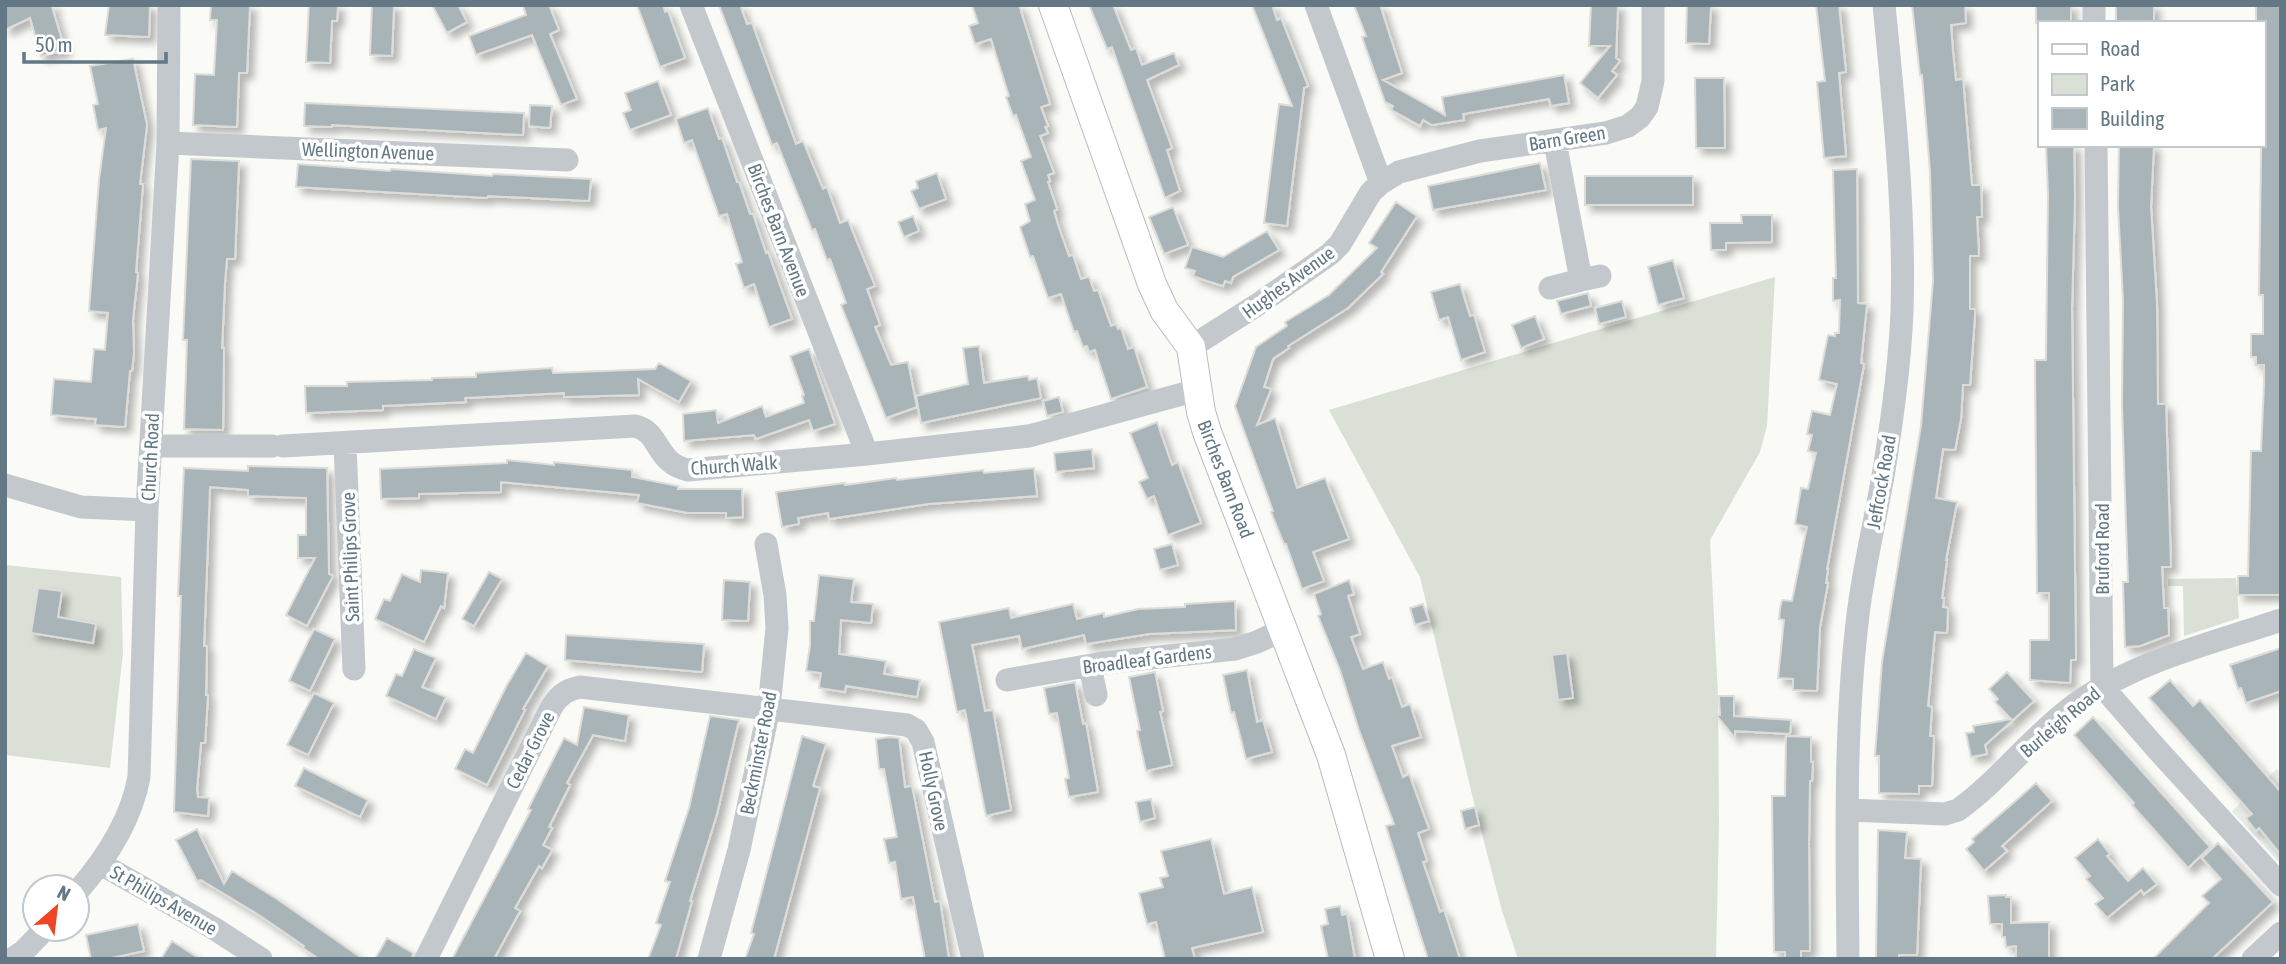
<svg xmlns="http://www.w3.org/2000/svg" width="2286" height="964" viewBox="0 0 2286 964" font-family="'Asap Condensed',sans-serif">
	<style>
		.built { fill: #e8eae8 }
		.green { fill: #dae0d6 }
		.building { fill: #a9b4b9; stroke: #dcdcd9; stroke-width: 2; filter: url(#shadow) }
		.lines { fill: none; stroke-linecap: round; stroke-linejoin: round }
		.major-casing { stroke: #b6bcc0; stroke-width: 30 }
		.minor { stroke: #c3c8cc; stroke-width: 23 }
		.major { stroke: #fff; stroke-width: 28 }
		.labels { text-anchor: middle; stroke-width: 7; stroke-linejoin: round; paint-order: stroke }
		.street-label { font-size: 19px; fill: #637884; stroke: #fff }
	</style>
	<defs>
		<filter id="shadow"><feDropShadow dx="6" dy="6" stdDeviation="3.5" flood-color="#0004"/></filter>
	</defs>
	<rect width="100%" height="100%" fill="#fafaf7"/>
	<path class="built" d="M2277,769L2281,774V864L2232,811Z"/>
	<path class="green" d="M1775,277L1767,426L1760,452L1710,540L1718,695L1719,822L1716,959H1518L1502,911L1475,807L1420,577L1329,410Z
		M5,565L121,577L123,653L110,768L5,755Z
		M2236,578L2239,618L2184,636L2183,586H2168V579Z"/>
	<path class="building" d="M5,5H56L52,7L65,50L41,56L30,18L5,30Z
		M109,5H150L149,37L105,35Z
		M211,5H250L247,73H239L237,127L193,125L195,74L214,75L217,20H210Z
		M309,5H338L337,21H332L330,63L306,62Z
		M372,5H394L392,56L370,55Z
		M432,5H458L467,22L447,33Z
		M523,5H549L559,30L550,34L577,99L561,105L532,35L476,55L469,36L526,15Z
		M637,5H663L665,12L668,11L685,58L660,67Z
		M719,5H740L747,24L752,23L796,144L803,141L823,189L827,187L840,223L848,220L875,286L867,289L880,325L875,327L891,365L908,362L917,407L886,418L841,305L846,303L830,259L827,260L815,229L812,230L777,143L772,145Z
		M972,5H1019L1050,104L1041,107L1048,126L1045,127L1048,133L1040,136L1054,173L1048,175L1050,181L1048,182L1057,209L1054,211L1059,228L1069,256L1073,255L1081,279L1089,277L1094,291L1098,290L1111,326L1116,324L1118,329L1121,328L1128,349L1134,347L1147,387L1111,399L1095,350L1089,352L1087,346L1083,347L1077,331L1074,332L1061,294L1048,298L1033,256L1030,257L1020,227L1030,221L1025,204L1035,200L1021,161L1031,157L1016,115L1013,116L1006,97L1009,96L991,39L975,44L969,26L978,23Z
		M1089,5H1113L1131,50L1136,48L1142,65L1174,53L1179,65L1147,80L1172,148L1167,150L1180,191L1165,198L1112,47L1107,49Z
		M1252,5H1272L1277,20L1281,18L1308,86L1304,88L1287,226L1264,223L1279,104L1292,106Z
		M1354,5H1380L1402,73L1383,80L1445,115L1442,97L1564,75L1569,103L1551,106L1549,99L1463,114L1464,120L1432,125L1423,120L1420,126L1391,110L1393,106L1385,102L1362,37L1366,36Z
		M1591,5H1618L1616,58L1620,61L1612,71L1617,75L1598,98L1580,83L1610,46H1589Z
		M1687,5H1711L1709,44L1686,43Z
		M1816,5H1839L1846,72L1839,73L1846,156L1824,158L1817,82L1825,81Z
		M1912,5H1965L1966,23L1951,25L1953,52L1956,80L1963,79L1972,185H1981L1982,217H1977L1979,256H1970V309H1975V315L1970,385H1963L1961,419L1955,450L1943,449L1936,498L1957,502L1946,560H1947L1942,598H1944L1943,607L1948,608L1947,633L1935,632L1928,706L1932,707L1930,736H1934L1932,786H1919V794L1879,793V756H1875L1882,662L1921,426L1933,281L1930,171L1922,75H1920Z
		M2036,5H2071V23H2036Z
		M2116,5H2154V23H2116Z
		M2256,5H2281V595H2238V576H2248L2251,451H2261L2264,385V365H2256V357H2251V334H2263V295H2259L2263,23H2256Z
		M133,59L147,125L140,184H143L136,272L138,273L133,320L134,353L132,371H130L125,427L95,425L96,419L51,415L54,379L91,382L94,349L105,350L108,313L89,311L99,180L106,128L98,130L93,105L98,104L90,66Z
		M1695,78H1724L1725,148H1696Z
		M658,81L671,115L630,130L623,113L631,110L625,93Z
		M305,103L524,113L523,135L332,125V127L304,126Z
		M530,105L552,106L550,128L529,126Z
		M708,108L719,139L722,138L737,182H739L750,214H753L766,253L768,252L792,319L769,327L754,284L744,288L736,264L742,262L727,214L719,216L692,140L684,143L676,119Z
		M2046,145H2074L2075,198L2072,309L2076,660H2071L2070,683L2030,680V640H2049V593H2037L2035,360H2046L2048,194Z
		M2119,145H2154L2151,207L2157,304L2158,404H2166L2171,567H2162L2164,608H2168L2169,635L2140,646L2125,647L2123,582H2128L2122,405L2123,300L2118,206Z
		M191,159L239,161L235,259H227L225,282L222,348H224L223,430L184,429L187,340H183Z
		M1540,163L1546,190L1433,210L1428,186Z
		M298,164L390,171L391,169L492,176L493,174L591,179L589,201L488,196L487,198L296,187Z
		M1857,169L1858,303L1867,304L1861,363L1864,364L1827,569H1828L1826,583H1828L1820,627L1817,691L1793,690V679L1778,678L1784,620L1779,619L1780,609L1782,600L1792,601L1807,527L1795,524L1801,488L1808,489L1816,453L1808,451L1812,435L1807,434L1812,411L1830,415L1837,384L1819,380L1828,335L1835,336V333H1839L1840,300L1833,301V278H1836L1833,170Z
		M937,173L946,199L919,209L911,191L918,188L916,181Z
		M1585,176H1693V205H1585Z
		M1396,202L1417,216L1381,272L1383,274L1348,308L1288,346L1289,348L1273,359L1264,387L1271,389L1257,425L1275,418L1297,488L1325,478L1349,539L1313,552L1324,581L1302,589L1286,544H1284L1271,512L1273,511L1235,406L1256,347L1287,326L1285,322L1329,295L1377,248L1369,243Z
		M1173,207L1188,245L1164,254L1149,217Z
		M1741,215H1772V242L1726,243V250H1711L1710,223H1742Z
		M913,216L919,231L904,237L898,222Z
		M1267,231L1279,250L1233,277L1231,283L1225,281L1223,286L1207,281L1193,276L1195,271L1185,268L1192,247L1223,257Z
		M1673,260L1684,298L1658,305L1648,267Z
		M1460,284L1470,316L1474,315L1485,352L1461,360L1448,317L1439,320L1431,292Z
		M1588,293L1591,306L1561,314L1557,301Z
		M1622,301L1626,317L1599,324L1595,308Z
		M1535,316L1544,339L1521,348L1512,325Z
		M979,346L984,383L1028,376L1029,380L1037,378L1041,398L921,423L916,396L968,384L963,348Z
		M809,349L835,424L813,431L809,420L756,439L754,435L684,441L683,414L716,410L718,423L762,406L766,417L804,403L802,396L804,395L790,356Z
		M659,363L691,381L679,402L638,379L639,395L564,397V393L465,398L466,402L383,406V410L306,413L305,386H347V382L432,380V378L476,377V373L552,368L553,373L655,369Z
		M1059,397L1063,412L1047,416L1043,401Z
		M1157,422L1172,465L1178,462L1201,523L1168,535L1154,496L1147,499L1139,482L1148,478L1130,433Z
		M1092,449L1094,468L1056,472L1054,453Z
		M507,460L554,465V462L632,470V477L678,486V489H742L743,517L726,518V513H688L637,503L639,495L501,482V492L419,494V498L381,499L380,469L507,463Z
		M248,466L327,468L329,574L333,576L307,626L286,615L315,558H298V535H306V498L248,496V490L210,487L204,646H207L206,695H208L205,743H201L197,789L198,797L209,798L208,816L174,812L181,596H178L184,468L248,471Z
		M1034,468L1037,496L928,504L829,519L828,513L798,518L799,524L782,527L776,492L845,483V485L896,478L897,480L983,470L984,473Z
		M1172,544L1178,565L1160,570L1154,549Z
		M421,570L448,573L444,608L441,606L424,642L375,619L384,599L390,601L402,574L420,582Z
		M489,572L502,579L474,626L462,619Z
		M819,575L854,579L851,602L873,604L871,623L841,620L839,654L886,661L884,674L920,680L917,697L846,686L845,692L819,688L821,673L806,671L810,646V621H814Z
		M724,580L750,582L748,621L722,620Z
		M1349,580L1354,594L1348,596L1360,634L1351,637L1363,669L1383,662L1389,679L1392,677L1402,707L1410,704L1421,737L1392,746L1403,777L1409,774L1429,829L1418,833L1427,861L1423,862L1440,912L1444,910L1460,959H1428L1386,826L1394,824L1359,730L1340,670L1318,616L1321,614L1314,594Z
		M38,588L62,591L58,617L96,624L93,643L31,633Z
		M1235,601L1236,630L1149,634L1086,644L1084,635L1022,649L1019,636L972,645L985,711L993,710L1011,810L986,816L965,710L957,712L939,622L1009,608L1011,618L1073,604L1077,619L1104,613V617L1138,609L1185,607V604Z
		M1423,604L1429,621L1415,625L1410,608Z
		M314,629L335,639L310,691L289,681Z
		M566,635L704,644L702,672L565,660Z
		M2281,648V691L2246,703L2241,688L2238,689L2230,665Z
		M414,649L436,658L422,687L446,697L436,719L386,696L396,674L402,676Z
		M526,653L548,666L523,709L525,710L487,785L455,769L465,749L473,753L507,685Z
		M1567,653L1573,698L1558,700L1552,655Z
		M1247,670L1257,722L1263,720L1272,752L1246,759L1234,712L1231,713L1223,675Z
		M1155,672L1163,711L1160,712L1172,765L1146,771L1137,731L1140,730L1129,677Z
		M2007,672L2034,701L1985,745L1987,754L1971,757L1966,733L1974,732L1973,726L2011,719L1995,702L1998,699L1989,689Z
		M2170,680L2193,706L2200,700L2281,792V855L2259,828L2256,831L2246,818L2252,814L2149,698Z
		M1075,682L1083,724L1086,723L1098,792L1069,797L1065,779L1069,778L1057,713L1049,714L1044,688Z
		M314,693L334,703L308,755L287,745Z
		M1719,696H1734V716L1791,720L1790,734L1735,731V738L1716,715H1720Z
		M584,707L629,715L625,741L593,735L567,783L570,785L549,827L552,828L543,845L552,850L542,868L539,866L515,908L520,911L494,959H452L531,810L528,809L564,738L577,745Z
		M710,716L739,720L717,814L690,901H692L676,959H648L661,925L656,923L670,882L665,881L689,808Z
		M2093,717L2210,847L2188,868L2132,805L2134,803L2074,735Z
		M802,736L826,744L813,786L820,788L774,959H745L754,934L751,933Z
		M1786,736L1811,737V762H1813L1812,781H1810L1809,843L1810,951H1801V959H1785V952H1774L1772,796H1785Z
		M889,737L899,738L905,787L912,786L935,902L940,901L949,959H925L913,897L901,899L895,862L889,863L884,839L897,837L884,769H879L876,739Z
		M304,768L368,800L360,817L295,786Z
		M2036,783L2052,801L2002,846L2007,851L1984,871L1966,849L1974,842L1972,839Z
		M1151,799L1155,818L1140,822L1136,802Z
		M1475,807L1479,825L1465,829L1461,811Z
		M197,829L224,884L232,871L277,899L363,959H319L303,948L304,946L262,917L201,880L197,881L176,840Z
		M1878,830L1907,832L1905,858L1921,859L1917,955H1899V959H1876Z
		M1211,839L1224,894L1252,887L1263,932L1192,948L1195,959H1165L1156,922L1147,924L1139,893L1163,887L1160,878L1168,876L1161,851Z
		M2098,839L2110,854L2107,856L2128,881L2143,868L2157,884L2144,894L2141,890L2107,918L2095,904L2103,898L2086,879L2090,876L2075,858Z
		M2218,843L2273,902L2212,959H2153L2209,903L2202,896L2221,879L2202,858Z
		M2006,895V897H2011V923L2049,922V959H2016V946L2006,947L2005,937H2002V924H1990L1988,896Z
		M1340,906L1342,915L1347,914L1355,959H1328L1321,926L1328,924L1325,909Z
		M138,924L144,951L107,959H91L86,935Z
		M387,938L413,953L412,959H375Z
		M172,941L200,959H161Z"/>
	<g class="lines">
		<g class="major-casing">
			<path id="major" d="M1053,5L1152,284L1164,310L1191,347L1201,412L1207,432L1331,755L1390,959"/>
		</g>
		<path class="minor" d="M691,5L867,454
			M1316,5L1381,183
			M2094,5V23
			M1555,142L1581,280L1600,276
			M168,143L567,160
			M2096,145L2102,686L2155,747L2281,885
			M1550,288L1581,280
			M1191,347L1260,303L1330,254L1340,244L1371,192L1381,183L1399,172L1480,151L1606,133L1628,126L1640,117L1647,107L1653,81V5
			M345,444L354,669
			M151,446H272
			M283,446L635,426C661,432 655,463 688,470L867,454L1029,436L1197,390
			M5,485L81,507L147,510
			M1090,666L1096,695
			M1007,680L1103,663L1235,649L1257,642L1285,629
			M1848,810L1945,814L1958,810C2000,780 2031,737 2073,706C2134,661 2210,644 2281,620
			M101,864L215,929L261,959
			M77,892C105,860 131,821 139,777L147,510L168,143L169,5
			M12,959L24,951L45,929
			M426,959L550,710C557,697 565,690 580,687L907,725L916,730L923,742L973,959
			M709,959L739,850L769,708L777,628L775,595L766,544
			M1848,959C1847,844 1844,729 1858,615C1864,564 1877,514 1885,464C1893,414 1900,362 1902,311C1905,209 1894,107 1884,5
			M2253,959L2281,933"/>
		<use href="#major" class="major"/>
	</g>
	<g class="labels">
		<g class="street-label">
			<text transform="translate(1567 138) rotate(-9)" y="7">Barn Green</text>
			<text transform="translate(368 151) rotate(2)" y="7">Wellington Avenue</text>
			<text transform="translate(779 230) rotate(69)" y="7">Birches Barn Avenue</text>
			<text transform="translate(1288 282) rotate(-36)" y="7">Hughes Avenue</text>
			<text transform="translate(150 457) rotate(-87)" y="7">Church Road</text>
			<text transform="translate(734 465) rotate(-4)" y="7">Church Walk</text>
			<text transform="translate(1226 479) rotate(69)" y="7">Birches Barn Road</text>
			<text transform="translate(1881 482) rotate(-80)" y="7">Jeffcock Road</text>
			<text transform="translate(2102 549) rotate(-90)" y="7">Bruford Road</text>
			<text transform="translate(350 557) rotate(-92)" y="7">Saint Philips Grove</text>
			<text transform="translate(1147 659) rotate(-7)" y="7">Broadleaf Gardens</text>
			<text transform="translate(2060 722) rotate(-40)" y="7">Burleigh Road</text>
			<text transform="translate(530 750) rotate(-63)" y="7">Cedar Grove</text>
			<text transform="translate(758 753) rotate(-79)" y="7">Beckminster Road</text>
			<text transform="translate(934 791) rotate(78)" y="7">Holly Grove</text>
			<text transform="translate(164 900) rotate(30)" y="7">St Philips Avenue</text>
		</g>
	</g>
	<rect width="2286" height="964" fill="none" stroke="#637884" stroke-width="14"/>
	<rect x="2038" y="21" width="228" height="126" fill="#ffffff" stroke="#c1c9ce" stroke-width="2"/>
	<rect x="2052" y="44" width="35" height="10" fill="#ffffff" stroke="#c1c9ce" stroke-width="2"/>
	<text x="2100" y="56" font-size="21" fill="#637884">Road</text>
	<rect x="2052" y="74" width="35" height="21" fill="#dae0d6" stroke="#c1c9ce" stroke-width="2"/>
	<text x="2100" y="91" font-size="21" fill="#637884">Park</text>
	<rect x="2052" y="108" width="35" height="21" fill="#a9b4b9" stroke="#c1c9ce" stroke-width="2"/>
	<text x="2100" y="126" font-size="21" fill="#637884">Building</text>
	<g transform="translate(56 908) rotate(28)"><circle r="33" fill="#ffffff" stroke="#c1c9ce" stroke-width="2"/>
	<path d="M0-5L12 26L0 18L-12 26Z" fill="#ee4624"/>
	<text y="-10" font-size="19" font-weight="bold" text-anchor="middle" fill="#637884">N</text>
	</g>
	<path d="M24 52v10h142v-10" fill="none" stroke="#637884" stroke-width="3.5"/>
	<text x="35" y="52" font-size="21" fill="#637884" stroke="#ffffff" stroke-width="5" paint-order="stroke">50 m</text>
</svg>
